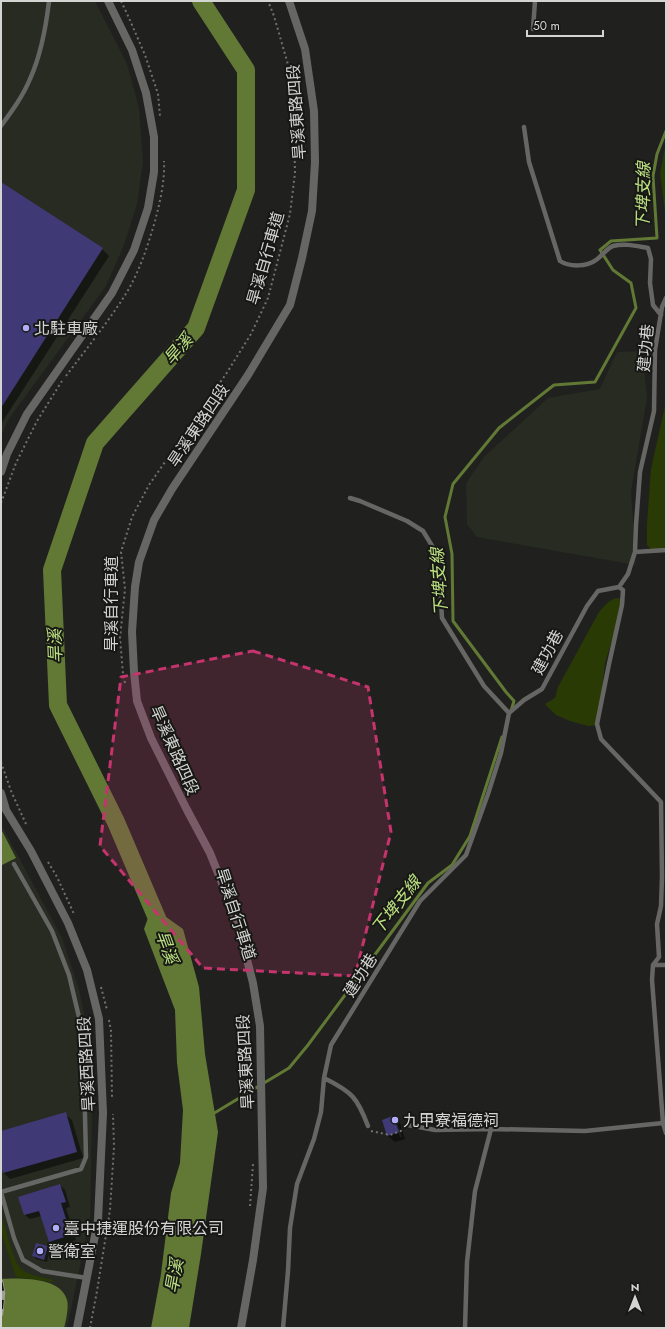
<svg xmlns="http://www.w3.org/2000/svg" width="667" height="1329" viewBox="0 0 667 1329" font-family="Jost,'Noto Sans TC',sans-serif">
	<style>
		.built { fill: #272b22 }
		.green { fill: #2a3a05 }
		.water { fill: #617935 }
		.shadow { fill: #0007; fill-rule: evenodd }
		.lines { fill: none; stroke-linecap: round; stroke-linejoin: round }
		.stream { stroke: #617935; stroke-width: 3 }
		.river { stroke: #617935; stroke-width: 18 }
		.building { fill: #3f3a75 }
		.path { stroke: #71726f; stroke-width: 2; stroke-dasharray: 2 3; stroke-linecap: butt }
		.service { stroke: #666665; stroke-width: 4.5 }
		.minor { stroke: #666665; stroke-width: 8 }
		.rail-casing { stroke: #9fa09d; stroke-width: 4.5 }
		.rail { stroke: #171815; stroke-width: 3; stroke-dasharray: 9; stroke-linecap: butt }
		.marked { fill: #c5346d; fill-opacity: 0.2; stroke: #c5346d; stroke-width: 3; stroke-dasharray: 8 5; stroke-linejoin: round }
		.poi-dot { fill: #b0aefa; stroke: #171815; stroke-width: 1.5 }
		.labels { text-anchor: middle; stroke-width: 4; stroke-linejoin: round; paint-order: stroke }
		.street-label { font-size: 16px; fill: #d4d5d2; stroke: #171815 }
		.poi-label { font-size: 16px; fill: #d4d5d2; stroke: #171815; text-anchor: start }
		.water-label { font-size: 17px; font-style: italic; fill: #bce080; stroke: #171815 }
	</style>
	<rect width="100%" height="100%" fill="#20211e"/>
	<path class="built" d="M1,1H95L127,64L139,108L143,162L137,204L124,245L106,286L8,420L1,436Z
		M642,351L647,398L631,491L636,565L477,537L467,524L466,483L484,457L548,398L600,389L617,352Z
		M1,824L62,938L79,989L88,1034L92,1115L90,1218L67,1328H1Z"/>
	<path class="green" d="M665,148L666,149V219L660,173Z
		M666,370V546L663,549L652,550L647,545V524L651,469L665,406Z
		M617,598L621,599L617,624L605,663L598,725L588,726L570,721L556,715L545,704L555,698L558,687L599,612C604,606 610,599 617,598Z
		M1,1212C4,1224 13,1262 21,1269C29,1276 43,1277 53,1280L52,1282L16,1277L1,1231Z"/>
	<path class="water" d="M1,829L16,858L2,865L1,861Z
		M152,907L183,929L199,987L205,1054L218,1132L201,1254L189,1328H151L161,1274L171,1193L180,1163L183,1110L177,1063L175,1010L144,929Z
		M1,1279C20,1278 61,1277 67,1300C69,1306 66,1322 64,1328H1Z"/>
	<path class="shadow" d="M1,183L102,249L109,256L1,424Z
		M65,1114L72,1120L83,1158L10,1179L4,1173L1,1164V1132Z
		M393,1117L400,1123L405,1139L395,1142L388,1136L383,1120ZM395,1123H397L402,1137H400Z
		M60,1185L65,1190L70,1207L66,1208L76,1240L54,1246L50,1241L41,1216L30,1219L25,1215Z
		M47,1247L50,1250L47,1262L36,1259L33,1256Z"/>
	<g class="lines">
		<path class="stream" d="M511,711L514,701L506,692L453,621L452,554L445,517L453,484L499,428L554,385L595,382L636,308L631,283L613,270L600,250L611,241L657,238L653,176L657,154L666,131
			M211,1115L289,1068L308,1045L428,883L452,865L470,836L502,737"/>
		<path class="river" d="M162,930L116,822L58,705L52,570L95,443L196,328L246,190V70L201,1"/>
	</g>
	<path class="building" d="M1,182L103,248L1,408Z
		M66,1112L77,1152L3,1173L1,1167V1131Z
		M393,1116L399,1132L387,1136L382,1120Z
		M60,1184L66,1202L61,1203L71,1235L49,1242L39,1211L24,1215L18,1197Z
		M36,1243L48,1246L44,1260L32,1256Z"/>
	<g class="lines">
		<path class="path" d="M121,1L129,18L145,55L158,94L160,116
			M66,376C87,348 109,321 127,292C140,270 148,245 155,221C160,202 165,181 164,161
			M1,503L16,463L37,421L62,381
			M125,683L123,674L120,638L125,589L121,552L132,517L149,485L226,374L251,334L268,298L290,214L295,173L294,127L289,68L274,16L268,1
			M1,762L11,791L26,824
			M48,862L57,877L74,914
			M101,987L107,1010
			M109,1020L111,1031L112,1098
			M371,1131L390,1135L403,1130
			M250,1206L253,1164
			M90,1328L97,1291L110,1210L114,1147L113,1114"/>
		<path class="service" d="M533,29L535,1
			M1,126C12,111 23,96 30,79C41,55 46,27 49,1
			M524,127L529,162L560,261C569,267 587,267 596,260C602,256 607,248 613,246C625,243 636,246 648,248L651,259L650,283L653,305L661,315
			M350,498L360,501L407,521L423,531L434,549L440,584L442,618L484,686L509,713
			M635,552L666,550
			M619,587L623,590L622,605L609,664L597,724L601,739L661,802L662,877L661,906L657,924L659,957L653,965L652,980L663,1123L666,1133
			M14,864L52,931L69,975L83,1034L86,1157L81,1169L1,1192L14,1238L23,1260L42,1271L87,1278
			M653,965H666
			M324,1078C352,1092 357,1097 368,1126
			M408,1125L435,1130L491,1129
			M283,1328L288,1271L290,1228L297,1184L314,1139L321,1112L324,1078L331,1045L420,901L466,855L488,794L501,753L509,713L524,700L542,689L587,606L598,591L619,587L628,574L635,552L636,525L640,472L654,411L655,350L662,307L666,298
			M465,1328L467,1262L475,1191L491,1129L585,1131L663,1123"/>
		<path class="minor" d="M1,472L7,454L27,414L112,293L134,250L148,208L154,172V137L146,93L132,50L108,1
			M1,793L6,810L31,851L68,923L87,970L99,1019L103,1113L98,1220L77,1328
			M241,1328L253,1260L263,1188L260,1026L253,983L237,921L210,853L186,808L151,738L137,701L134,672L132,632L135,587L139,562L154,520L172,489L248,375L290,305L302,258L312,211L315,162L314,111L305,49L289,1"/>
		<g class="rail-casing">
			<path id="rail" d="M1,1282L3,1293L1,1314"/>
		</g>
		<use href="#rail" class="rail"/>
	</g>
	<path class="marked" d="M253,651L368,687L391,832L355,976L203,968L100,846L121,677Z"/>
	<g class="poi-dot">
		<circle cx="26" cy="328" r="4"/>
		<circle cx="395" cy="1120" r="4"/>
		<circle cx="56" cy="1228" r="4"/>
		<circle cx="40" cy="1251" r="4"/>
	</g>
	<g class="labels">
		<g class="street-label">
			<text transform="translate(296 112) rotate(-94)" y="6">旱溪東路四段</text>
			<text transform="translate(265 258) rotate(-74)" y="6">旱溪自行車道</text>
			<text transform="translate(645 348) rotate(-85)" y="6">建功巷</text>
			<text transform="translate(198 425) rotate(-56)" y="6">旱溪東路四段</text>
			<text transform="translate(111 604) rotate(-90)" y="6">旱溪自行車道</text>
			<text transform="translate(547 652) rotate(-62)" y="6">建功巷</text>
			<text transform="translate(175 750) rotate(66)" y="6">旱溪東路四段</text>
			<text transform="translate(236 914) rotate(72)" y="6">旱溪自行車道</text>
			<text transform="translate(360 975) rotate(-58)" y="6">建功巷</text>
			<text transform="translate(245 1062) rotate(-93)" y="6">旱溪東路四段</text>
			<text transform="translate(86 1064) rotate(-93)" y="6">旱溪西路四段</text>
		</g>
		<g class="poi-label">
			<text x="34" y="334">北駐車廠</text>
			<text x="403" y="1126">九甲寮福德祠</text>
			<text x="64" y="1234">臺中捷運股份有限公司</text>
			<text x="48" y="1257">警衛室</text>
		</g>
		<g class="water-label">
			<text transform="translate(643 196) rotate(-89)" y="6">下埤支線</text>
			<text transform="translate(178 349) rotate(-49)" y="6">旱溪</text>
			<text transform="translate(439 582) rotate(-94)" y="6">下埤支線</text>
			<text transform="translate(55 646) rotate(-92)" y="6">旱溪</text>
			<text transform="translate(396 905) rotate(-52)" y="6">下埤支線</text>
			<text transform="translate(167 947) rotate(70)" y="6">旱溪</text>
			<text transform="translate(174 1276) rotate(-80)" y="6">旱溪</text>
		</g>
	</g>
	<rect width="667" height="1329" fill="none" stroke="#d4d5d2" stroke-width="4"/>
	<g transform="translate(635 1297)" stroke="#171815" stroke-width="3" paint-order="stroke">
	<path d="M0-3L7 15L0 10L-7 15Z" fill="#d4d5d2"/>
	<text y="-6" font-size="11" font-weight="bold" text-anchor="middle" fill="#d4d5d2">N</text>
	</g>
	<path d="M527 30v6h76v-6" fill="none" stroke="#d4d5d2" stroke-width="2"/>
	<text x="533" y="30" font-size="12" fill="#d4d5d2" stroke="#171815" stroke-width="3" paint-order="stroke">50 m</text>
</svg>
